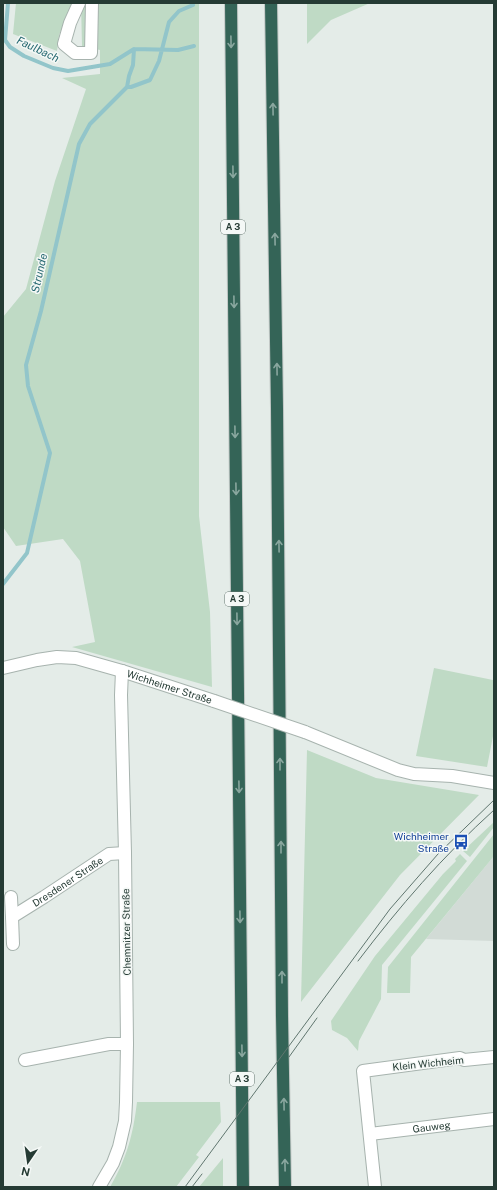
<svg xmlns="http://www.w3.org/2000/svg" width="497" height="1190" viewBox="0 0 497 1190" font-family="'Public Sans',sans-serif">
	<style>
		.built { fill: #d2dbd6 }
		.green { fill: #bfdac5 }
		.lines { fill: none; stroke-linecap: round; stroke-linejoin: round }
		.stream { stroke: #92c5ca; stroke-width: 4 }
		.minor-casing { stroke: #a7b3ae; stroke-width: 14 }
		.motorway-casing { stroke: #c2c8c6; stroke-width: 14 }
		.minor { stroke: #fff; stroke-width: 12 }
		.motorway { stroke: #346457; stroke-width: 12 }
		.tram { stroke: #60766f; stroke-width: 1 }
		.minor-bridge-casing { stroke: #a7b3ae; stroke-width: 14; stroke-linecap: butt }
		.minor-bridge { stroke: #fff; stroke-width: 12 }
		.oneway { stroke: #8aa79f }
		.labels { text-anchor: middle; stroke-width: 3; stroke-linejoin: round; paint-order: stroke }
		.shield { fill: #f4f8f6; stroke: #63746e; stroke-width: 1 }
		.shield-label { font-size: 9px; font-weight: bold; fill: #253b34 }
		.street-label { font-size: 10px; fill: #253b34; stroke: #f4f8f6 }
		.transit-label { font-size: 10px; fill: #164399; stroke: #f4f8f6; text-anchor: end }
		.water-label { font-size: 11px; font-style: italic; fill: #266871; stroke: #f4f8f6 }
	</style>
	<rect width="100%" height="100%" fill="#e4ece8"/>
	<path class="built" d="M494,856V941L426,939Z"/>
	<path class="green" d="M16,3H73L59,35L57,51L13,34Z
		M81,3H199V516L210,612L212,687L72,647L95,642L80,561L63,539L16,546L3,527V317L26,289L55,181L86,89L62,78L100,74V50L82,46Z
		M307,3H370L331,20L307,44Z
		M434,668L493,680L494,731L487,767L416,756Z
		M307,750L376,778L479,795L400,875L301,1002Z
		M494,822V827L470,857L463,851Z
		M494,834V856L411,957L410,993H387L388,967Z
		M460,854L467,861L382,965L381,999L359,1041L358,1051L347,1038L332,1030L331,1021L375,956L443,874L456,861L455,859Z
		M137,1102H220L221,1122L196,1155L199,1157L176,1187H110C127,1158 133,1135 137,1102Z
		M223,1158V1187H199Z"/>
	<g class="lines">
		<path class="stream" d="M8,3L5,40L10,47L24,56L53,68L68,71L110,64L134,49L178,50L194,46
			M127,87L129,76L133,65L134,49
			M3,584L27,553L50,453L28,386L26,365L41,311L79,144L90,124L127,87H131L150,80L159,61L169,22L179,11L193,5"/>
		<g class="minor-casing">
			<g id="minor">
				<path d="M79,3L70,23L64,44L75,53H91L92,3"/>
				<path id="s1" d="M3,668L37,660L57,657L76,658L122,671L214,701"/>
				<path d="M305,732L398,770L414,774L452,776L494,783"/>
				<path d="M11,897L12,917"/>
				<path id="s2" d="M13,944L12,917L44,897L109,854L125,853"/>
				<path d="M25,1060L109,1044H127"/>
				<path id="s3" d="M370,1134L494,1119"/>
				<path d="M99,1187L113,1163L119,1147L125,1121L126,1102L127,1044L125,853L121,695L122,671"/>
				<path d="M375,1187L363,1071L460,1058L464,1060L494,1057"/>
			</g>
		</g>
		<g class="motorway-casing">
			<path id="motorway" d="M231,3L243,1187
				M271,3L277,408L282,1016L285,1187"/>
		</g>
		<use href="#minor" class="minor"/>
		<use href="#motorway" class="motorway"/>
		<path class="tram" d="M358,961C399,907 443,856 494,810
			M289,1057L317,1018
			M185,1187L390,909L438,854L494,800
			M192,1187L202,1174"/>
		<g class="minor-bridge-casing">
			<path id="minor-bridge" d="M214,701L305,732"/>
		</g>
		<use href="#minor-bridge" class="minor-bridge"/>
	</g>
	<defs><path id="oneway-shaft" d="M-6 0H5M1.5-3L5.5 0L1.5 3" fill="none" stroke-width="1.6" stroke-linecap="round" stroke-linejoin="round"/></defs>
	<g class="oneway">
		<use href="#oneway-shaft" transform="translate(231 42) rotate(89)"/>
		<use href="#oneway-shaft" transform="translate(273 109) rotate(-91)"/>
		<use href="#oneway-shaft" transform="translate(233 172) rotate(89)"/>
		<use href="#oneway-shaft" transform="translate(275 239) rotate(-91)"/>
		<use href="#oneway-shaft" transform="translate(234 302) rotate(89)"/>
		<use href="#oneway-shaft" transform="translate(277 369) rotate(-91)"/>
		<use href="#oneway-shaft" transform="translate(235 432) rotate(89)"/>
		<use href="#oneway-shaft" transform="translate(236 489) rotate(89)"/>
		<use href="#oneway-shaft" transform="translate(279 546) rotate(-91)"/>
		<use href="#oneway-shaft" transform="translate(237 619) rotate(89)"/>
		<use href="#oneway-shaft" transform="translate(280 764) rotate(-90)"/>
		<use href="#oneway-shaft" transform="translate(239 787) rotate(89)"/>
		<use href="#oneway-shaft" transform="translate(281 847) rotate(-90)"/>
		<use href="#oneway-shaft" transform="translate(240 917) rotate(89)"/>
		<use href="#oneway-shaft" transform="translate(282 977) rotate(-90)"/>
		<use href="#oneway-shaft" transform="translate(242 1051) rotate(89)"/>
		<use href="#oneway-shaft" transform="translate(284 1104) rotate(-91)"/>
		<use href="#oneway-shaft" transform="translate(285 1165) rotate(-91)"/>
	</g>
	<defs>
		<g id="bus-bare" transform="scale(1.2)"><path d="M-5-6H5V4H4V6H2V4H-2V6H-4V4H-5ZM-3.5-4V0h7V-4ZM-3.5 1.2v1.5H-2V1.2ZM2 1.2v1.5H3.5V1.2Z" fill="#1a4fb4" stroke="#f4f8f6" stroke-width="2.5" paint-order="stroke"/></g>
	</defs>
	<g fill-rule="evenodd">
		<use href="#bus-bare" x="461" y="842"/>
	</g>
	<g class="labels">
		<g class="shield">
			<rect x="221" y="220" width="24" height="14" rx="3"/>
			<rect x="225" y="592" width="24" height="14" rx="3"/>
			<rect x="230" y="1072" width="24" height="14" rx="3"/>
		</g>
		<g class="shield-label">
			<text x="233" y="230">A 3</text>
			<text x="237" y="602">A 3</text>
			<text x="242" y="1082">A 3</text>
		</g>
		<g class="street-label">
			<text dy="4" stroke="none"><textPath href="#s1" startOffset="172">Wichheimer Straße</textPath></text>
			<text dy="4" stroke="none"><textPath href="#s2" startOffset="93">Dresdener Straße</textPath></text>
			<text transform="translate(126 932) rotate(-91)" y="4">Chemnitzer Straße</text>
			<text transform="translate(428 1063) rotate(-6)" y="4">Klein Wichheim</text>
			<text dy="4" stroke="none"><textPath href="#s3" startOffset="62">Gauweg</textPath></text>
		</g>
		<g class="transit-label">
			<text x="449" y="840">Wichheimer<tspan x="449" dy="12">Straße</tspan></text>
		</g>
		<g class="water-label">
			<text transform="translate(38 49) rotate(25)" y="4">Faulbach</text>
			<text transform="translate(39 273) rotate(-77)" y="4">Strunde</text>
		</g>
	</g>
	<rect width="497" height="1190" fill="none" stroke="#253b34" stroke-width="8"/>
	<g transform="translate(28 1162) rotate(193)" stroke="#f4f8f6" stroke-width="3" paint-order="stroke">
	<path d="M0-3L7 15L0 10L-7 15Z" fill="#253b34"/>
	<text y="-6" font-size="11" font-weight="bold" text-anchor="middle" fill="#253b34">N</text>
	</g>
</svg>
